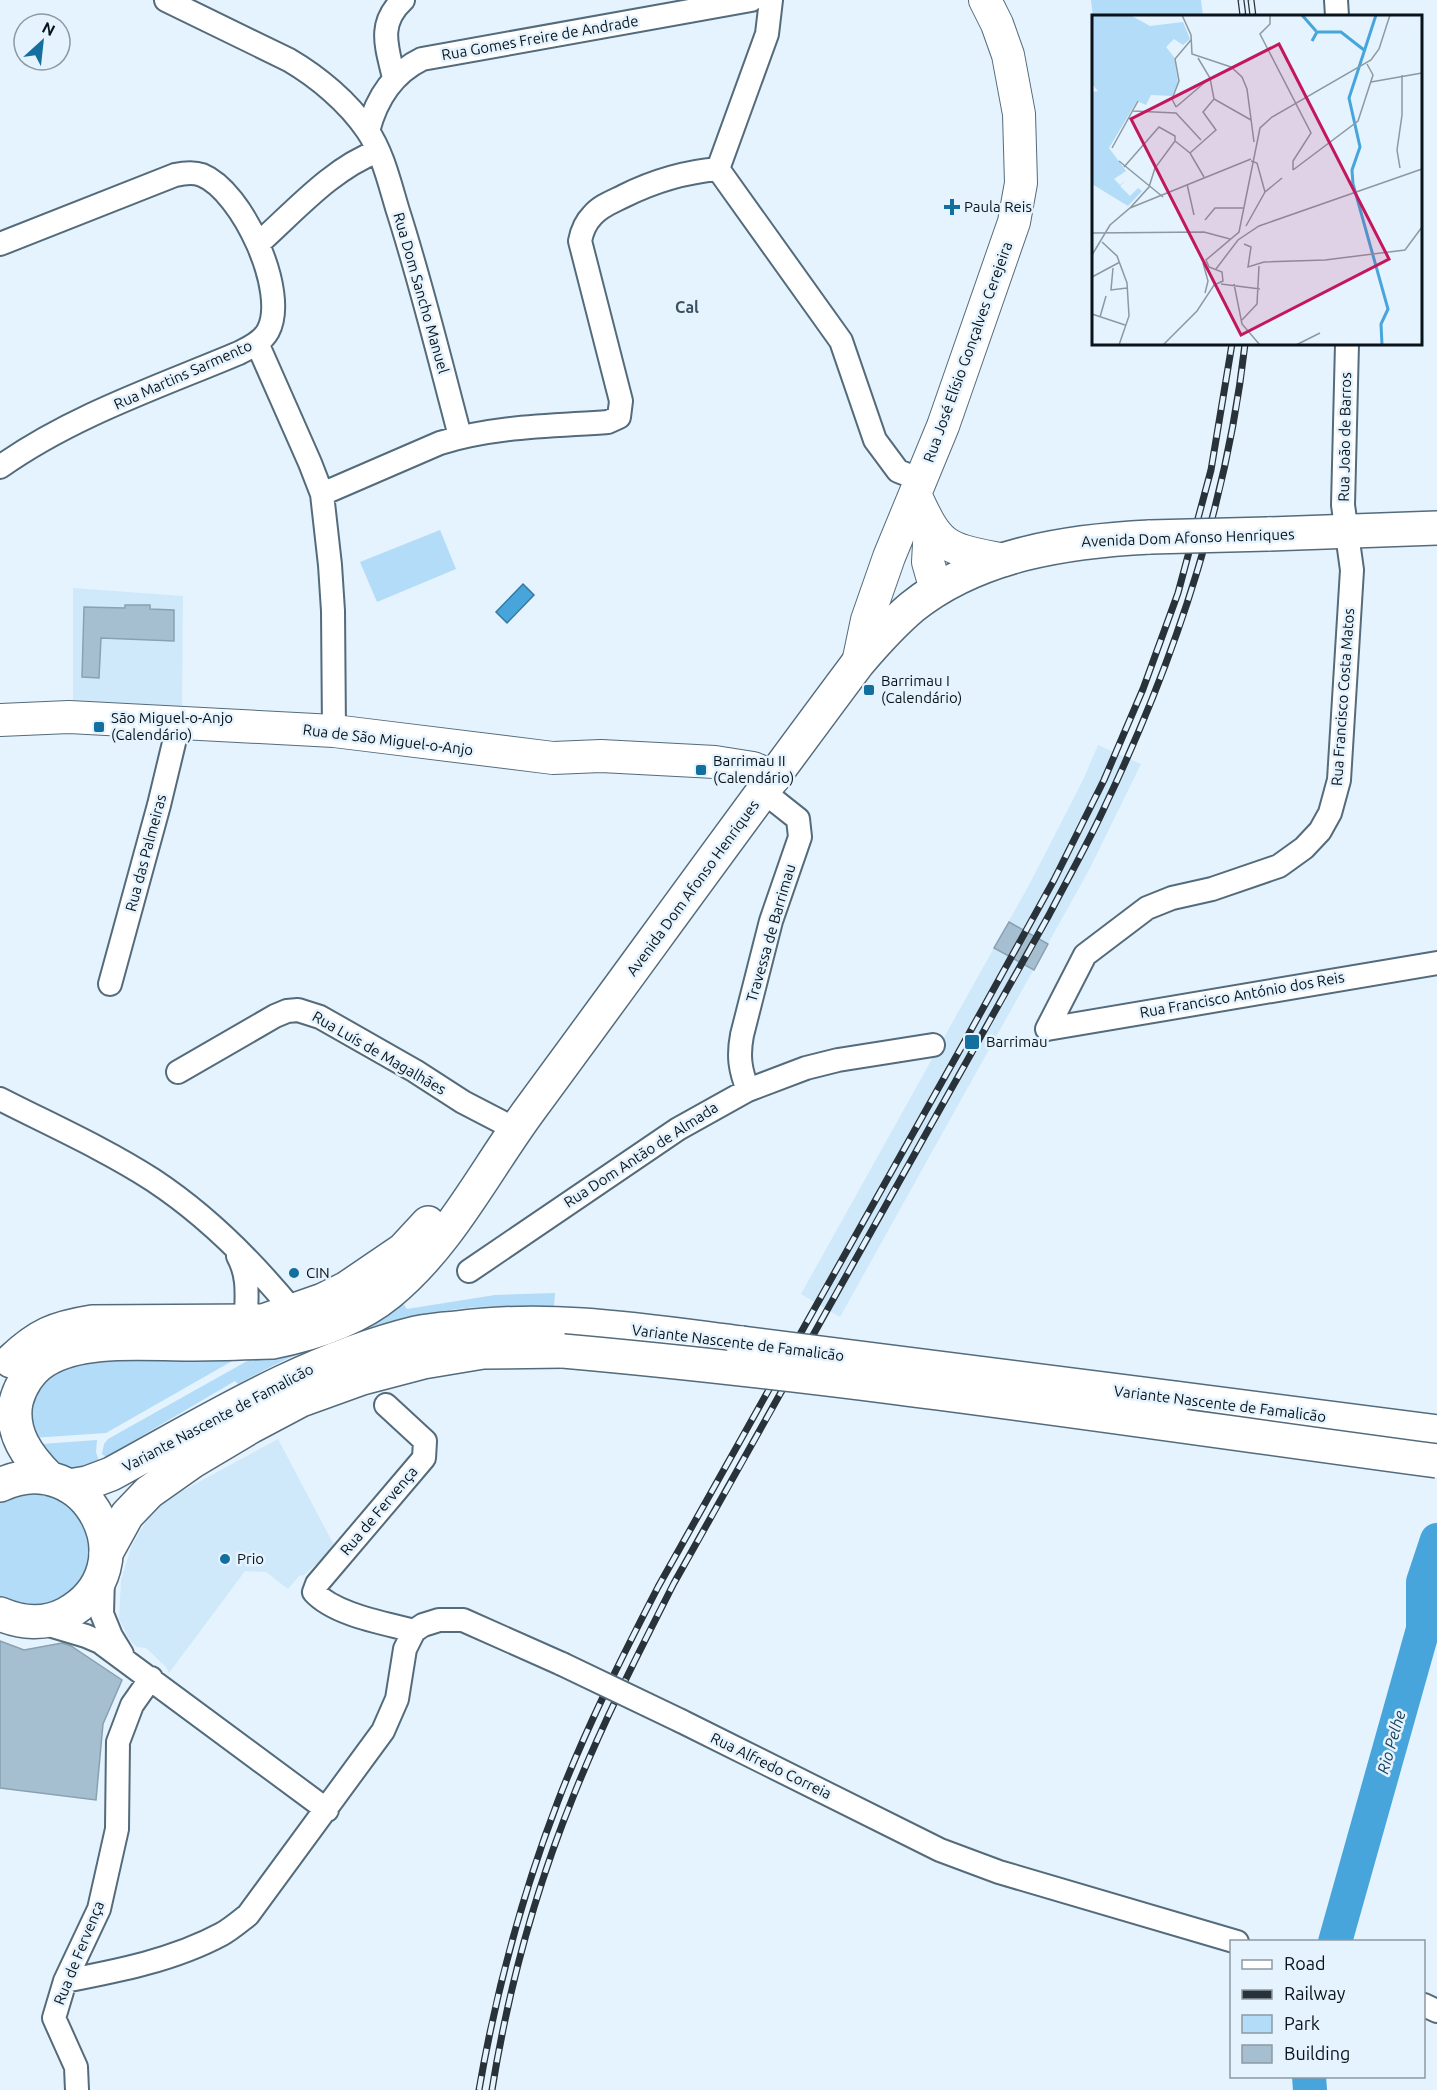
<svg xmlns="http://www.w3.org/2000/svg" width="1437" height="2090" viewBox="0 0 1437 2090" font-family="Ubuntu,sans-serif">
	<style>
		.built { fill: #cfe9fb }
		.green { fill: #b2dcf8 }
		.water { fill: #47a5dc; stroke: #3579a2; stroke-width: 1.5 }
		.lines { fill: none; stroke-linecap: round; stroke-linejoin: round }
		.river { stroke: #47a5dc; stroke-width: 34 }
		.building { fill: #a6bfd0; stroke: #88a1b1; stroke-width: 1.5 }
		.street-casing { stroke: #546b7b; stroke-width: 26 }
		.secondary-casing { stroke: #546b7b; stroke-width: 34 }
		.primary-casing { stroke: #546b7b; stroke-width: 36 }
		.highway-casing { stroke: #546b7b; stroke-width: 36 }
		.street { stroke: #fff; stroke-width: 22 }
		.secondary { stroke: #fff; stroke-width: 32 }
		.primary { stroke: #fff; stroke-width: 33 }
		.highway { stroke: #fff; stroke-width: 33 }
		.rail-casing { stroke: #283238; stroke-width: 7 }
		.rail { stroke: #e4f3fe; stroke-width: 4.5; stroke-dasharray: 14; stroke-linecap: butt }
		.street-bridge-casing { stroke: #546b7b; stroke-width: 26; stroke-linecap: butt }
		.primary-bridge-casing { stroke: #546b7b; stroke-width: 36; stroke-linecap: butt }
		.highway-bridge-casing { stroke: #546b7b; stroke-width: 36; stroke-linecap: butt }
		.street-bridge { stroke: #fff; stroke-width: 22 }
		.primary-bridge { stroke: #fff; stroke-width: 33 }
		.highway-bridge { stroke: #fff; stroke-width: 33 }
		.poi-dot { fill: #136f9e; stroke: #e4f3fe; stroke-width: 2 }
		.labels { text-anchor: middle; stroke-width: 5; stroke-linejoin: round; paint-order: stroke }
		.street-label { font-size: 15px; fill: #0a1319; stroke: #e4f3fe }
		.poi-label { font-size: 15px; fill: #0a1319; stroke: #e4f3fe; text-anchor: start }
		.neighbourhood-label { font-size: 16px; font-weight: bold; fill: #3c5260; stroke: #e4f3fe }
		.water-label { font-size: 16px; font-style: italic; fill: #123a51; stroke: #e4f3fe }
		.inset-river { fill: none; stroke: #47a5dc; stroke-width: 3 }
		.inset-road { fill: none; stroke: #8d99a2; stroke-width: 1.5 }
		.view { fill: #c2185b; fill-opacity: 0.15; stroke: #c2185b; stroke-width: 3 }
		.inset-edge { fill: none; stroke: #0a1319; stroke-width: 3 }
	</style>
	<rect width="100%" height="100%" fill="#e4f3fe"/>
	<path class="built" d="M73,588L183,596L182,713L78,707L73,700Z
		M1098,745L1141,764L1089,870L840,1317L801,1294L1029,885L1083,780Z
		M278,1439L335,1547L304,1575L299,1576L288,1589L266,1572L245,1571L169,1673L166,1667L146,1648L137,1647L131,1642L119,1619L121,1580L132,1545L146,1521L155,1510L173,1496Z"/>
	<path class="green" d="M1091,0H1201L1203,16H1094L1093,18Z
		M440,530L456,569L377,602L360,562Z
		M555,1293L554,1306C522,1307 489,1305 458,1309C378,1318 307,1346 238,1384L235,1381L106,1457L102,1454L104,1444L108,1439L249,1360L399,1298L407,1309L495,1295Z
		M241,1356L106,1433L32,1438L27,1402L47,1373L90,1359Z
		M97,1440L96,1452L99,1461C73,1476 57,1469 42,1444Z
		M18,1491L59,1494L88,1523L92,1564L68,1598L33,1609L0,1598V1499Z"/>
	<path class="water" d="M523,584L534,595L507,623L496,612Z"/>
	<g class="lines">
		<path class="river" d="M1335,1942L1423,1629V1582L1437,1540
			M1309,2076L1310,2090"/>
	</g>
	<path class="building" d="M125,605H150V609L174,610V641L101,638L99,678L82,677L84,607L125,608Z
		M1009,922L1048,944L1034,970L994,948Z
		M0,1641L24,1650L62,1643L71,1646L122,1680L103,1724L96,1800L0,1788Z"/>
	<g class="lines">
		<g class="street-casing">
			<path id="street" d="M166,0L289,60C318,77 348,102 367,130C383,153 390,185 398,211C422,286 440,361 460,436
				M771,0L767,34L718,169L841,341L875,440L898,471L921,480
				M1336,0L1337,16
				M394,78C387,47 377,24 403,0
				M368,131C376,100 393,73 422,59L751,0
				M0,244L175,175C184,173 194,172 202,175C242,191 289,292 268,331C262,342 249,348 239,353C158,387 72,416 0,467
				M258,244C295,211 331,169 378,151
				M257,343L310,463L322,494L330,565L333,611L334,731
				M322,494L440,443C494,426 552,426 608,422L619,417L621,401L580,241C582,231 585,223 592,216C600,206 612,202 624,196C654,181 684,172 718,169
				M110,984L159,805L179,722
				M1047,1029L1085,955L1147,908L1172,898L1212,889L1279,866L1304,848L1320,831L1330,813L1339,780L1352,570L1343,505L1347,344
				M1047,1029L1437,963
				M178,1072L275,1016L287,1011L298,1010L320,1017L415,1071L463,1102L515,1129
				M748,1090C740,1070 738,1056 742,1035L771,921L800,837L798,819L764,792
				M0,1099C51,1125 105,1149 153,1180C206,1215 253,1262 293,1311
				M238,1256C250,1278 246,1298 246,1321
				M469,1271L678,1129L748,1090L806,1068L838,1060L933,1045
				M386,1405L425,1441L424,1458L317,1584L314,1592C335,1615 385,1623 414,1631L423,1625L439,1620H463L562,1664
				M103,1575L102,1614L111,1636L122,1654
				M39,1622L86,1636L100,1642L327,1810
				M681,1721L940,1850L999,1872L1237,1942
				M65,1981C117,1971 174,1960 222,1934C231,1929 239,1922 248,1915L383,1731L397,1699L405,1649L414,1631
				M1424,2005L1437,2011
				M77,2090L76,2067L54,2018L65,1981L99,1909L117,1829L118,1742L132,1705L151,1678"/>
		</g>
		<g class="secondary-casing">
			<path id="secondary" d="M915,494C940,550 946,548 1004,560
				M930,527L928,562L936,590
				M858,663L867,620L889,557L943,426L1014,222L1021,183L1019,114L1008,55L997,24L985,0
				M0,720L69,717L334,731L553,758L601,756L715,762L753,768L775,777"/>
		</g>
		<g class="primary-casing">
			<path id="primary" d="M1268,534L1437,528
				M11,1361C38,1335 55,1328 92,1322L263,1321L323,1300L347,1288L403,1250L428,1223
				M49,1478C28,1457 10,1433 16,1402C20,1386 30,1370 44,1361C81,1337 146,1344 189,1344C216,1344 244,1343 272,1342C313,1334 356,1320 389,1293C450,1243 485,1170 531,1108C640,960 748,810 858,663C875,643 892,624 912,607C978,554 1068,541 1150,537
				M0,1485C87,1444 151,1568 66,1614C45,1625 21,1623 0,1614"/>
		</g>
		<g class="highway-casing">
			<path id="highway" d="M1175,1398L1437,1432
				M69,1486L87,1483L111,1474C210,1420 306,1360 416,1333C429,1330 443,1329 456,1328C552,1315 647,1331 742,1343
				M106,1553L127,1515L149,1492L193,1461L250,1427L301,1400L362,1378L423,1362L483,1352L563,1351"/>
		</g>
		<use href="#street" class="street"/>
		<use href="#secondary" class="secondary"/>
		<use href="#primary" class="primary"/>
		<use href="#highway" class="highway"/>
		<g class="rail-casing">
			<path id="rail" d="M1241,0L1243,16
				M1251,0L1253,16
				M479,2090C496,1991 522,1895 558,1801C586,1728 622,1657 658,1587L966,1039L1054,880L1104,780L1143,689L1178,593L1211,470L1232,344
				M492,2090C508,1990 535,1891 573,1797C602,1724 638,1654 674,1583C759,1433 842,1282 927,1132C968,1059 1009,987 1049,915C1068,878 1089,842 1106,804C1175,659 1227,504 1245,344"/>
		</g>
		<use href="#rail" class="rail"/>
		<g class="street-bridge-casing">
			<path id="street-bridge" d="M562,1664L681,1721"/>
		</g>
		<g class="primary-bridge-casing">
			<path id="primary-bridge" d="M1150,537L1268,534"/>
		</g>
		<g class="highway-bridge-casing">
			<path id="highway-bridge" d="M742,1343L1175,1398
				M563,1351C855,1377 1146,1422 1437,1461"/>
		</g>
		<use href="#street-bridge" class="street-bridge"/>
		<use href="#primary-bridge" class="primary-bridge"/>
		<use href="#highway-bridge" class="highway-bridge"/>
	</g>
	<g class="poi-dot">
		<path d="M949 198h6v6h6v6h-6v6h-6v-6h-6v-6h6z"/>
		<rect x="863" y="684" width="12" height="12" rx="3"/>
		<rect x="93" y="721" width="12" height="12" rx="3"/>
		<rect x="695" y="764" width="12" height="12" rx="3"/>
		<rect x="964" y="1034" width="16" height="16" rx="3"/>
		<circle cx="294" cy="1273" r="6"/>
		<circle cx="225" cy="1559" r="6"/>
	</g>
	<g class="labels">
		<g class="street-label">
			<text transform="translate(540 38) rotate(-10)" y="5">Rua Gomes Freire de Andrade</text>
			<text transform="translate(421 293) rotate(74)" y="5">Rua Dom Sancho Manuel</text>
			<text transform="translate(968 352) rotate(-70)" y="5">Rua José Elísio Gonçalves Cerejeira</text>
			<text transform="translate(183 375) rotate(-24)" y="5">Rua Martins Sarmento</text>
			<text transform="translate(1345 437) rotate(-89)" y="5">Rua João de Barros</text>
			<text transform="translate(1188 538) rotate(-2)" y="5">Avenida Dom Afonso Henriques</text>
			<text transform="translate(1343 697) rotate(-86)" y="5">Rua Francisco Costa Matos</text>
			<text transform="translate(388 740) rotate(7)" y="5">Rua de São Miguel-o-Anjo</text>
			<text transform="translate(146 853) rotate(-75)" y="5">Rua das Palmeiras</text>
			<text transform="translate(693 888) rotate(-54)" y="5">Avenida Dom Afonso Henriques</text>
			<text transform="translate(771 933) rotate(-74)" y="5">Travessa de Barrimau</text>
			<text transform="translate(1242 995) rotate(-10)" y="5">Rua Francisco António dos Reis</text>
			<text transform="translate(379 1053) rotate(30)" y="5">Rua Luís de Magalhães</text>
			<text transform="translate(641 1155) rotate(-33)" y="5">Rua Dom Antão de Almada</text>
			<text transform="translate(738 1343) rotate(7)" y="5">Variante Nascente de Famalicão</text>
			<text transform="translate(1220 1404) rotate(7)" y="5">Variante Nascente de Famalicão</text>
			<text transform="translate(218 1418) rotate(-28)" y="5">Variante Nascente de Famalicão</text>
			<text transform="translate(379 1511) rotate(-50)" y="5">Rua de Fervença</text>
			<text transform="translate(771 1766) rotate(26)" y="5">Rua Alfredo Correia</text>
			<text transform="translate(79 1953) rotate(-68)" y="5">Rua de Fervença</text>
		</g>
		<g class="poi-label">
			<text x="964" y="212">Paula Reis</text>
			<text x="881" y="686">Barrimau I<tspan x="881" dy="17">(Calendário)</tspan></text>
			<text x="111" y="723">São Miguel-o-Anjo<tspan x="111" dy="17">(Calendário)</tspan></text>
			<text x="713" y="766">Barrimau II<tspan x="713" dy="17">(Calendário)</tspan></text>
			<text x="986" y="1047">Barrimau</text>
			<text x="306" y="1278">CIN</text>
			<text x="237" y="1564">Prio</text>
		</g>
		<g class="neighbourhood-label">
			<text x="687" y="313">Cal</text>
		</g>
		<g class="water-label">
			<text transform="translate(1391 1742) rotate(-74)" y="6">Rio Pelhe</text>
		</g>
	</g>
	<g transform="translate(1092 15)">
		<rect width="330" height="330" fill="#e4f3fe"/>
		<path d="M0,0H38L58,11L91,7L98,24L91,30L82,24L74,32L82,42L86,67L80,81L59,80L54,90L45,86L17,133L34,156L22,164L28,170L34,165L28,171L38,181L46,173L50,176L36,191L0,169V77L6,76L0,69Z" fill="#b2dcf8"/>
		<path class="inset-river" d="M210,0L224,16M284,0L257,83L268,132L260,155L261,169L296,294L289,309L290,330M220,26L225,17H249L272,35"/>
		<path class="inset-road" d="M90,0L99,20L100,39L139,52L150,62L155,74L162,127M178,0V9L168,19L219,118L201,146V155M106,43L118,63L122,84L159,105M279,67L330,58M84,92L80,84L87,66L83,44L99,25M84,92L118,63M41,96L84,98L109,125M83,126L98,138L112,162M20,133L46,86M98,138L124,115L111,97L122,84M27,146L71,182M159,146L165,148L173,177M32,152L67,112L83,121V126L63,153L57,172L38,193M308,153L305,135L310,100V60M201,155L266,106L281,60L275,49M95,169L102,200M113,205L123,193H151M154,211L173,177L190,163M0,218L112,217L138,224M10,227L25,241L35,268L37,301L27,330M152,229L159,232L156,252L172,247L233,245L313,235L330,212M0,240L18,210L38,193L159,144M111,248L116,266L113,278M21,253L19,275L35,273M124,254L146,225L167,211L330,154M0,262L28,247M129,269L168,274M142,269L150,309L168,330M0,299L33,310M8,302L14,281M150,305L165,289L167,251M71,330L105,296L122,270L131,266L130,257L117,252L114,245L147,217L168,113L180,102L279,45L287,34L298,0M204,330L228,318"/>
		<path class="view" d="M187,29L297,244L149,320L39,104Z"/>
		<rect width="330" height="330" class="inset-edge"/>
	</g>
	<rect x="1230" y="1940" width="195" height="138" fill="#e4f3fe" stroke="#8d99a2" stroke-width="1.5"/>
	<rect x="1242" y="1960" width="30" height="9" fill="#ffffff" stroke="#8d99a2" stroke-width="1.5"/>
	<text x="1284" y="1970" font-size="18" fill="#0a1319">Road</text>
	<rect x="1242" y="1990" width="30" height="9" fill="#283238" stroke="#8d99a2" stroke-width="1.5"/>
	<text x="1284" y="2000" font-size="18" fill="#0a1319">Railway</text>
	<rect x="1242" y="2015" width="30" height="18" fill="#b2dcf8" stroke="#8d99a2" stroke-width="1.5"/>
	<text x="1284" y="2030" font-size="18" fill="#0a1319">Park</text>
	<rect x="1242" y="2045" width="30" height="18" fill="#a6bfd0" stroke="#8d99a2" stroke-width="1.5"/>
	<text x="1284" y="2060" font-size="18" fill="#0a1319">Building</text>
	<g transform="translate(42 42) rotate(27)"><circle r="28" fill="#e4f3fe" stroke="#8d99a2" stroke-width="1.5"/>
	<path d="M0-4.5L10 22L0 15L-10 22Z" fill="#136f9e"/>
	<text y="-9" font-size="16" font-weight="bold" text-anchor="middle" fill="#0a1319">N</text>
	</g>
</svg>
